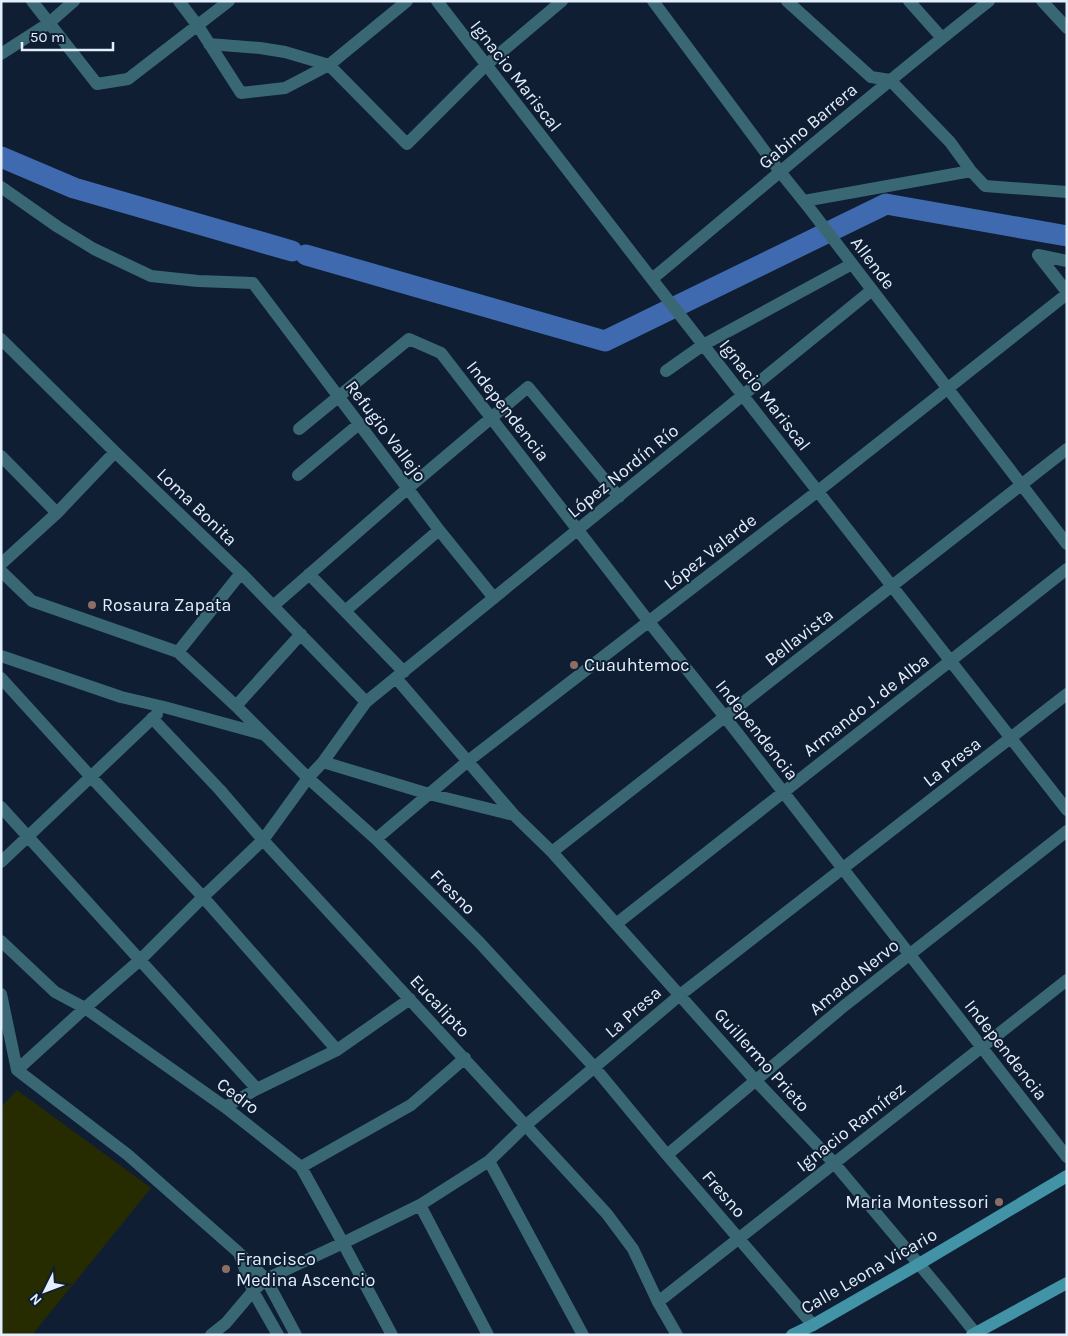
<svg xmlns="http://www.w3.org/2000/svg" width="1068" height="1336" viewBox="0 0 1068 1336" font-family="Karla,sans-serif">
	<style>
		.green { fill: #272c00 }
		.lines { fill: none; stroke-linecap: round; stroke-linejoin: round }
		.river { stroke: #406ab0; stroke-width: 21 }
		.street { stroke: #396874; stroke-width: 12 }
		.secondary { stroke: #4393a6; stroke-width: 12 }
		.education-dot { fill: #8d6e63; stroke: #0f1e32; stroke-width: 2 }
		.labels { text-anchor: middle; stroke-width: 4; stroke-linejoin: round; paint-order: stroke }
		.street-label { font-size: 18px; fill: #e4effd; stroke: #0f1e32 }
		.poi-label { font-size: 18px; fill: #e4effd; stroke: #0f1e32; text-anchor: start }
	</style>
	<rect width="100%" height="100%" fill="#0f1e32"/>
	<path class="green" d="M17,1090L151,1188L32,1335H1V1107Z"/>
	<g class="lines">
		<path class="river" d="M1,157L74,188L292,251
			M306,255L605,341L886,204L1067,236"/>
		<path class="street" d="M32,1L97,84L128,79L229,1
			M179,1L198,26L241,93L285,88L329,65L407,1
			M437,1L658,287L1067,810
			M653,1L781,173L810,209L1067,544
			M787,1L871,77L890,80L950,142L971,171L985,186L1067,192
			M909,1L942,38
			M1042,1L1067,28
			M209,44L260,48L285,52L329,65L407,144L486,65L562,1
			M1,54L49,23L74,1
			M1,187L58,227L94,249L151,276L198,281L253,283L439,530L494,598
			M804,201L971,171
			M1038,255L1067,292
			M1038,255L1067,261
			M652,279C764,186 874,91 989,1
			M1,339L115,452L241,573L366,702
			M666,371L703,345L852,264
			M299,429L409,339L441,353L649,622L725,717L1067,1157
			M1,456L57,513
			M298,475L359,424
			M1,564L57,513L115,452
			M1,571L32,601L178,652L236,706L308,778L376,839L479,942L595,1068L667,1155L813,1325
			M309,574L404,672
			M273,606L407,489L528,387L619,497
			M345,611L439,530
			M178,652L241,573
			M1,656L121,697L164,707L262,734
			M1,678L91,777L203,897L337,1050
			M396,678L514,815L552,852L756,1081L834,1163L944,1294L977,1335
			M236,706L301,634
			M152,718L220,790L263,840L607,1214L633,1249L658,1302L677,1335
			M323,762L429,794L514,815
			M1,807L257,1089
			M376,839L468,761L818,491L1067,294
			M552,852L1067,449
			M1,862L157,714
			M616,924L1067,569
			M1,941L55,992L85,1008L225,1107L301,1167L343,1243L392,1335
			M1,994L17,1070L128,1155L238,1252L266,1279L296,1335
			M17,1070L85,1008L140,960L203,897L263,840L308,778L323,762L366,702L872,290
			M225,1107L257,1089L337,1050L410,999
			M667,1155L844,1006L1067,831
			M489,1161L583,1335
			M301,1167L411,1105L465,1058
			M420,1205L488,1335
			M240,1256L253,1291L278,1335
			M658,1302L1067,980
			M211,1335L226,1323L253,1291L266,1279L343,1243L420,1205L489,1161L526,1125L680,995L1067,694"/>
		<path class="secondary" d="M792,1335L813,1325L919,1264L1067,1176
			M972,1335L1067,1283"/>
	</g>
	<g class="education-dot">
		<circle cx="92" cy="605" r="5"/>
		<circle cx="574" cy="665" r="5"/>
		<circle cx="999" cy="1202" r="5"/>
		<circle cx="226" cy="1269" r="5"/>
	</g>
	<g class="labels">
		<g class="street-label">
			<text transform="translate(516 76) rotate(52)" y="6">Ignacio Mariscal</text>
			<text transform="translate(808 126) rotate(-40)" y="6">Gabino Barrera</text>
			<text transform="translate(873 263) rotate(53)" y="6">Allende</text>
			<text transform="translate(765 395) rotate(52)" y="6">Ignacio Mariscal</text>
			<text transform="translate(508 411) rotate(52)" y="6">Independencia</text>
			<text transform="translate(386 431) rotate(53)" y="6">Refugio Vallejo</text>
			<text transform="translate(623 471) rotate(-39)" y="6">López Nordín Río</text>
			<text transform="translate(197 507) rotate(44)" y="6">Loma Bonita</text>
			<text transform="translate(710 552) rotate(-38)" y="6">López Valarde</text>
			<text transform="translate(799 637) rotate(-38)" y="6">Bellavista</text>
			<text transform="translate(866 705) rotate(-38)" y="6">Armando J. de Alba</text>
			<text transform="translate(757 730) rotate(52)" y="6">Independencia</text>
			<text transform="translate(952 762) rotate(-38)" y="6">La Presa</text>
			<text transform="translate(453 892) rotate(45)" y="6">Fresno</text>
			<text transform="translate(854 977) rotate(-39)" y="6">Amado Nervo</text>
			<text transform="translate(440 1006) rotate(47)" y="6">Eucalipto</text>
			<text transform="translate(633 1012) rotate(-41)" y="6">La Presa</text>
			<text transform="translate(1006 1050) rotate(52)" y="6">Independencia</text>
			<text transform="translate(762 1060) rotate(48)" y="6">Guillermo Prieto</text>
			<text transform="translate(238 1096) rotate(37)" y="6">Cedro</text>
			<text transform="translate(851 1127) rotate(-38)" y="6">Ignacio Ramírez</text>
			<text transform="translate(724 1194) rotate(49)" y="6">Fresno</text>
			<text transform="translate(869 1271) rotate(-30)" y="6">Calle Leona Vicario</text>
		</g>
		<g class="poi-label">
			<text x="102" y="611">Rosaura Zapata</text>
			<text x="584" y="671">Cuauhtemoc</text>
			<text x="989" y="1208" text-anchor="end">Maria Montessori</text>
			<text x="236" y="1265">Francisco<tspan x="236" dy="21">Medina Ascencio</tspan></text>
		</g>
	</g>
	<rect width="1068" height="1336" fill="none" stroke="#e4effd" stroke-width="5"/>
	<g transform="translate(45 1291) rotate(228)" stroke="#0f1e32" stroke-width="4" paint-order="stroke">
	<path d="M0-4L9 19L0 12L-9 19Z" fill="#e4effd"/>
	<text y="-8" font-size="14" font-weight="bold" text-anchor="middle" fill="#e4effd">N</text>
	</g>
	<path d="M22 42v8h91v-8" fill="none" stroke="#e4effd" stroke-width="2.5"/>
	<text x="30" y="42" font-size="15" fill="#e4effd" stroke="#0f1e32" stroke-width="4" paint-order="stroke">50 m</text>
</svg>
